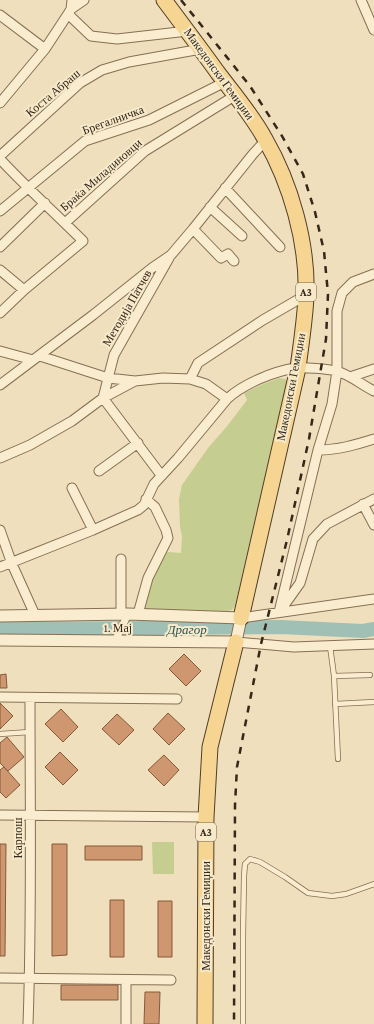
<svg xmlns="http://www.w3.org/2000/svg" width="374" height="1024" viewBox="0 0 374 1024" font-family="'Crimson Pro',serif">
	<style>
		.green { fill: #c6cd90 }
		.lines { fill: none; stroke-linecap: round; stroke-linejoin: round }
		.river { stroke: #a0c0b6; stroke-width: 14 }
		.building { fill: #ce9770; stroke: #86583a }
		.service-casing { stroke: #866f55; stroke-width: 6 }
		.pedestrian-casing { stroke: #866f55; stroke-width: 9 }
		.minor-casing { stroke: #866f55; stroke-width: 11 }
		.tertiary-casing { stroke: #866f55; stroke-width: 13 }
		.primary-casing { stroke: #533d2a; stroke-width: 17 }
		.service { stroke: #faedcf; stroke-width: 4.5 }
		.pedestrian { stroke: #faedcf; stroke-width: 7 }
		.minor { stroke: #faedcf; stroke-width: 9 }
		.tertiary { stroke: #faedcf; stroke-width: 11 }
		.primary { stroke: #f5d591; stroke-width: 15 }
		.rail { stroke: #35271a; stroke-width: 2.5; stroke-dasharray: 7 7; stroke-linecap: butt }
		.labels { text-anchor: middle; stroke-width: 4; stroke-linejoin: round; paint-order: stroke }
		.shield { fill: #f6eacb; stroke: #6f624f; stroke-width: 1 }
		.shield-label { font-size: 11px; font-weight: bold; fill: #35271a }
		.street-label { font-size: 12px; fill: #35271a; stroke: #f6eacb }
		.water-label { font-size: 13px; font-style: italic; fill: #295553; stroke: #f6eacb }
	</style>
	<rect width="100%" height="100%" fill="#efdfbc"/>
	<path class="green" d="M279,378L285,379L287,382L235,606L232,610L227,611L146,612L144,609L145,594L164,553L169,552L181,553L182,536L180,527L179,499L182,485L208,448L228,425L247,400L244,393L261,385Z
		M152,842H174V874H153Z"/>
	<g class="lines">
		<path class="river" d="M0,629L281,627L363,631L374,629"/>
	</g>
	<path class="building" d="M184,654L201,671L186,686L169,669Z
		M6,674L7,688H0V675Z
		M0,703L13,716L0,729Z
		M61,709L78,727L63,742L45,724Z
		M168,713L185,729L169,745L153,729Z
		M117,714L134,730L119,745L102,729Z
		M7,737L24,757L8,771L0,763V743Z
		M60,752L78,770L63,785L45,767Z
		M164,755L179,770L164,786L148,770Z
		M4,767L20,785L6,798L0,792V770Z
		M0,844H6L5,956H0Z
		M52,844H67V955L52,956Z
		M85,846H142V860H85Z
		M110,900H124V957H110Z
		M158,901H172V957H158Z
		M61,985H118V1000H61Z
		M145,992H160L159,1024H144Z"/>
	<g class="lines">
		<g class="service-casing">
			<path id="service" d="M330,646L334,676L338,759
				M334,676L370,675
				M335,704L374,702
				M0,734L30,732
				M243,1024V935L244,876L245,864L250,859L260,862L285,877L308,893L332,896L346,894L374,884"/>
		</g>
		<g class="pedestrian-casing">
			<path id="pedestrian" d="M115,641L128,614"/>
		</g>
		<g class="minor-casing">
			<path id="minor" d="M361,0L374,30
				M71,9L84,0
				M68,14L91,36L117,39L188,31
				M0,15L45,49
				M0,103L45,49L68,14L71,9L72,0
				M0,156L80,83L102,70L129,62L201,49
				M0,159C27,188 56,214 83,241L24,290L0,313
				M225,188L280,247
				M210,207L242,236
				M0,211L85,141L149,120L225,82
				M65,223L145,151L236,95
				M193,229L221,258L228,254L234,261
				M0,247L45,203
				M0,270L24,290
				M0,351L33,360
				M40,356L108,378L135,381
				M350,377L374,369
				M190,379L198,363L263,320L306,295
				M0,385L93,315L152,268L171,255L193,229L253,154L266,140
				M318,450C338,450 355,445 374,439
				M0,458L30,445L72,421L103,398L135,381L163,378L190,379L206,384L227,399C243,384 274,371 296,368C304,367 328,369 336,371C349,374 362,385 374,391
				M99,471L138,443
				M161,475L103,398L114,355L169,258
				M72,488L93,530
				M363,504L374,525
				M0,530L12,564L35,615
				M121,559V614
				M0,567L93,530L138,510L144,505L154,484L178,458L227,399
				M283,607L300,583L313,539L327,524L374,499
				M279,612L318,450L332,404L337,371V311L342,293L353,282L374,274
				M138,614L148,578L168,538L166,530L155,507L146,499
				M241,618L374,599
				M236,642L294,647L374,644
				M0,697L177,699
				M0,815L206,817
				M0,978L171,980
				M126,980V1024
				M28,1024C32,915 30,807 30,698"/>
		</g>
		<g class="tertiary-casing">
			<path id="tertiary" d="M0,616L128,614L241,618L236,642L0,640"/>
		</g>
		<g class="primary-casing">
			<path id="primary" d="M164,0C182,24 200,48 218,73C234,94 252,115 265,139C291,184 308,244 306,296C305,320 301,344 298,368L241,618
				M205,1024L206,817L210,747L236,642"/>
		</g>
		<use href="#service" class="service"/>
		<use href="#pedestrian" class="pedestrian"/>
		<use href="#minor" class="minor"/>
		<use href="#tertiary" class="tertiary"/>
		<use href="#primary" class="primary"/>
		<path class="rail" d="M181,0L250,86L282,136L303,174L315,212L324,251L328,294L326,339L309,439L287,540L261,644L237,767L235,805L234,1024"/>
	</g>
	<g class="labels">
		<g class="shield">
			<rect x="296" y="283" width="20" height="18" rx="3"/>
			<rect x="196" y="823" width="20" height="18" rx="3"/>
		</g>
		<g class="shield-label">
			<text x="306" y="296">A3</text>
			<text x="206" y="836">A3</text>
		</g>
		<g class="street-label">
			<text transform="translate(219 74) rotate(54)" y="4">Македонски Гемиџии</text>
			<text transform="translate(53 93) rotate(-40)" y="4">Коста Абраш</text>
			<text transform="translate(113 120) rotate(-20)" y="4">Брегалничка</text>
			<text transform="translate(101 175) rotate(-41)" y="4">Браќа Миладиновци</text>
			<text transform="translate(127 308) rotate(-60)" y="4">Методија Патчев</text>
			<text transform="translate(291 387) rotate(-79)" y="4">Македонски Гемиџии</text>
			<text x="118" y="632">1. Мај</text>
			<text transform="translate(18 838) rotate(-90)" y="4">Карпош</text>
			<text transform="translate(206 916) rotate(-90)" y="4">Македонски Гемиџии</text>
		</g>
		<g class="water-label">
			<text x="187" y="634">Драгор</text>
		</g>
	</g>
</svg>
